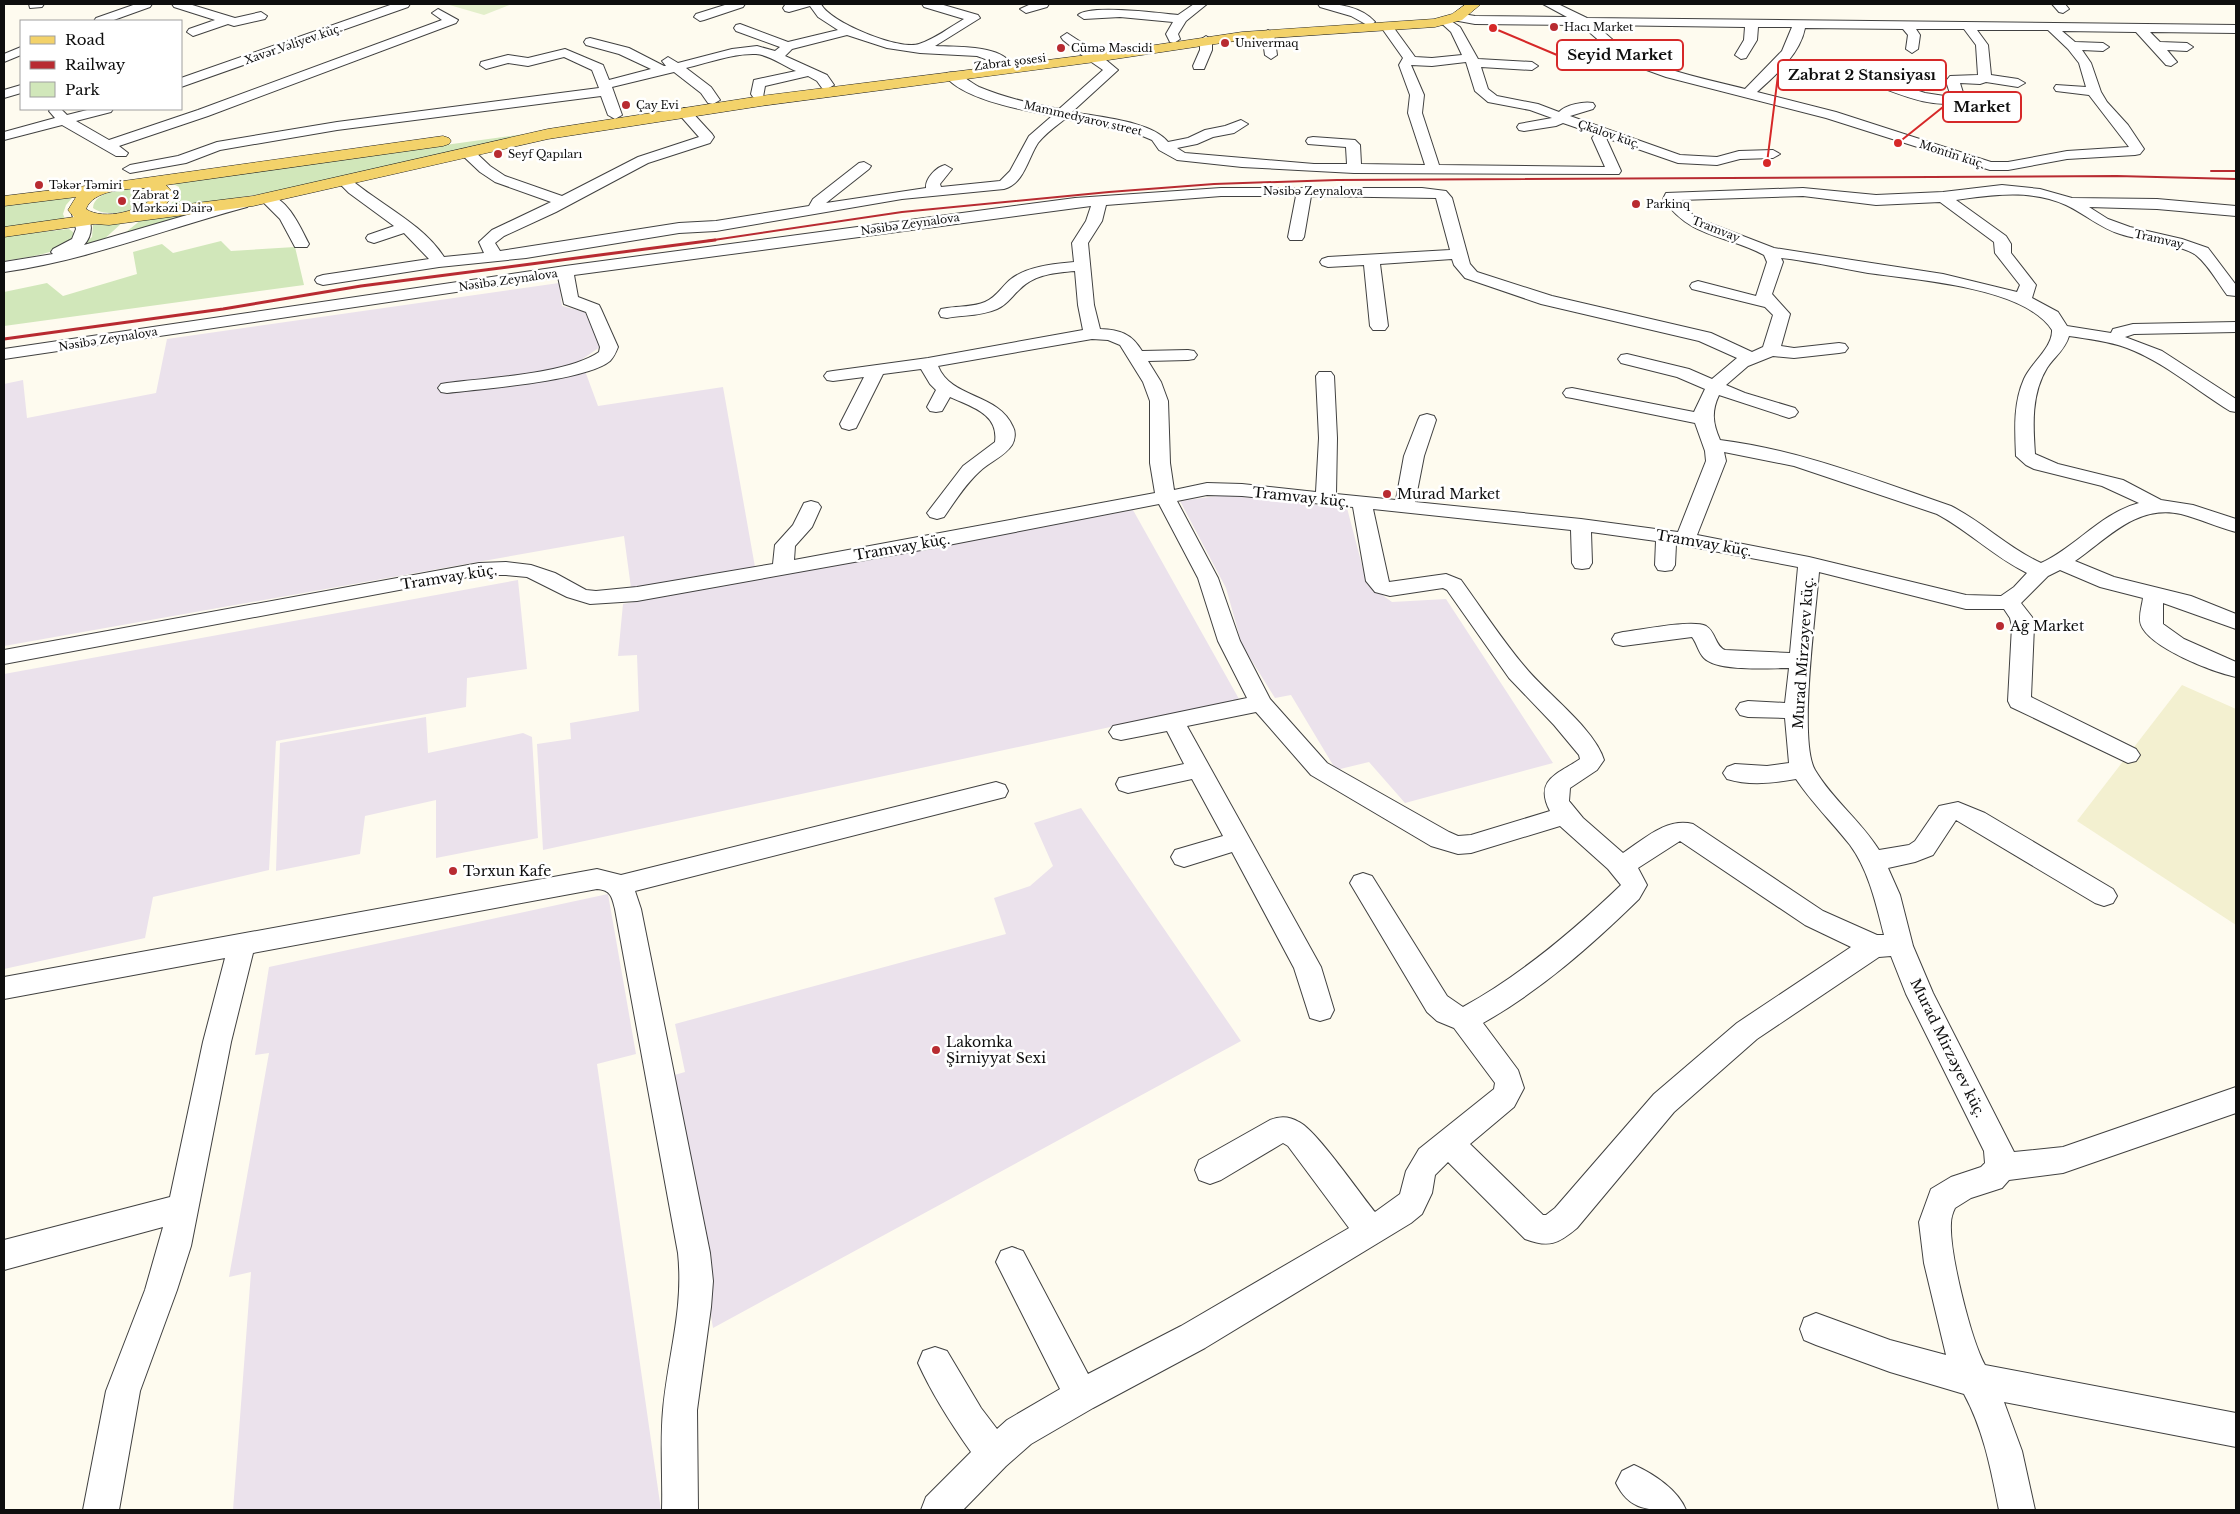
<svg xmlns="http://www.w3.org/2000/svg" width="2240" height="1514" viewBox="0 0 2240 1514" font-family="'Libre Baskerville',serif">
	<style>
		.industrial { fill: #ebe2ec }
		.farmland { fill: #f3f0d0 }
		.green { fill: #d1e7ba }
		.pitch { fill: #e3efcb }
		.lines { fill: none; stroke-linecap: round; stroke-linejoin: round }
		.minor-casing { stroke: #414141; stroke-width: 2 }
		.major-casing { stroke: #1f1f1f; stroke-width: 1 }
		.minor { fill: #fff; fill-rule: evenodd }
		.major { fill: #f3d26a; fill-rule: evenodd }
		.rail-far1 { stroke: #b82b31; stroke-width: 2 }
		.rail { stroke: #b82b31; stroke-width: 3 }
		.poi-dot { fill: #b82b31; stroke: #fff; stroke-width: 2 }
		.labels { text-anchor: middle; stroke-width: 5; stroke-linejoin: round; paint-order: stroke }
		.far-poi-label { font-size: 11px; fill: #0e0e0e; stroke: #fff; text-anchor: start }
		.far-street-label { font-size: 11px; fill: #0e0e0e; stroke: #fff }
		.poi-label { font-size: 14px; fill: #0e0e0e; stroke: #fff; text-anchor: start }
		.street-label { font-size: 14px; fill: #0e0e0e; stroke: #fff }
		.leader { fill: none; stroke: #d62828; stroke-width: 2 }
		.callout-dot { fill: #d62828; stroke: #fff; stroke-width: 2 }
		.callout { fill: #fff; stroke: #d62828; stroke-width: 2 }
		.callout-label { font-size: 15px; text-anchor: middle; font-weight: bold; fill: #0e0e0e }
	</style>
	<rect width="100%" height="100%" fill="#fefbef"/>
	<path class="industrial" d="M559,283L562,306L585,312L600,347L581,360L598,406L723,387L755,567L631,588L624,536L4,646V384L23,380L27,418L156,393L167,339Z
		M1224,495L1347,508L1367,584L1392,602L1446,599L1553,763L1405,803L1369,762L1336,770L1291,695L1275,698L1242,645L1226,588L1180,501Z
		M1133,510L1239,699L543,850L537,744L571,739L570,723L639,711L637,655L618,656L623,604Z
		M518,580L527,669L467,678L466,707L276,741L269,870L153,897L145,938L4,969V674Z
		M426,717L428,753L523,733L532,737L538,838L436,858V800L365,816L360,854L276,871L280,743Z
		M1081,808L1241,1041L713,1328L671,1076L685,1072L675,1024L1006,934L994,898L1030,886L1053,866L1034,823Z
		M608,894L636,1054L597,1064L661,1510H233L251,1272L229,1277L269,1053L255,1055L269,967Z"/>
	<path class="farmland" d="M2182,685L2236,709V925L2077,821Z"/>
	<path class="green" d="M525,134C408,161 289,196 169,206L180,192L179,187L171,183Z
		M141,189L151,194L152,197C141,211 108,219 93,208C94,190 128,189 141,189Z
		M73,197L66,205L63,214L65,219L4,228V206Z
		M194,213L193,214L121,236L141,220Z
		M123,222L102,241L80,247L92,237L93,225Z
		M69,229L73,232C77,253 19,258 4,261V236Z
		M221,241L231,251L295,247L304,285L4,326V292L47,283L63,296L137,274L133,252L162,244L173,253Z"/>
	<path class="pitch" d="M446,4H512L484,15Z"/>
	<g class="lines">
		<g class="minor-casing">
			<path id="minor" d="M29,4H44L42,7L30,8Z
				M136,4H152L150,7L111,21H94L96,18Z
				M172,4H189L235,18L261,12L267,16L265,19L234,26L228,24L193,36L187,32L189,29L215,20L174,7Z
				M393,4H410L408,7L181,87V78Z
				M728,4H745L743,7L704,20L700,21L694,17L696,14Z
				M792,4H821C829,22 900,51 919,44C935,39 950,27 964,19L924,7L922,4H940L978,15L980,18L935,46C955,47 997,45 1010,62L1004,66L977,56L920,53L887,48L847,35L792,49L785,56L827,75L834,85L827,89L822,88L817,81L808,76L765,86L763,97H753L751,94L754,80L796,71C783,66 770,55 756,54C733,53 708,63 686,68L711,87L720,100L713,104L708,103L701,93L674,72L612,87L622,115L615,119L608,115L601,96L337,130L220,150L186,163L130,173L123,169L130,165L178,156L217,142L337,122L599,88L592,70L564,57L528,66L508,63L486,69L480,65L481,62L508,55L528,58L565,49L603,65L609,80L651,69L619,54L586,45L584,42L586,39L590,38L629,48L664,66H666L662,61L668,57L678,63L732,49L757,46L775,51L780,47L736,31L734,28L736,25L740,24L788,42L838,30L818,17L810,6L789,12L785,11L783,8L785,5Z
				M1031,4H1049L1047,7L1026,13L1020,9Z
				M1194,4H1207L1186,21L1178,34L1180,39L1174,43L1170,42L1166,34L1173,22L1120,17L1084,19L1078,15C1088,4 1161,13 1178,15Z
				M1318,4C1337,3 1362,7 1375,22L1369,26L1351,16L1320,7Z
				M1543,4H1558L1587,18L2236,25V33L2150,32L2160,42L2187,43L2193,47L2187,51L2167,50L2177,62L2171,66L2166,65L2136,32L2062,31L2075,42L2103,43L2109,47L2103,51L2082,50L2091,63L2101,92L2107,102L2128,125L2144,149L2140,154L2135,155L2067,159L2008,170H1990L1826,118L1666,77L1630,64L1618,57L1581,25L1475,24L1453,20L1451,17L1457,13L1475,16L1567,17ZM1596,25L1745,27L1744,40L1735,55L1741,59L1746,58L1757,40L1758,27H1792L1782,51L1745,89C1710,80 1673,73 1640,58C1623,51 1610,37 1596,25ZM1805,28L1903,29L1908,35L1906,49L1912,53L1918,49L1920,35L1916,29H1964L1976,45L1978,75L1950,76L1946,81L1951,97L1925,93L1882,79L1875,83L1877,86C1904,96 1934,109 1963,102L1965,99L1960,83L1980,84L1986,82L2018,87L2025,83L2018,79L1991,75L1988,45L1977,30H2048L2068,49L2079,63L2086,87L2056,85L2054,88L2056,91L2089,95L2129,147L2067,151L2008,162H1991L1836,112L1757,92C1776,75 1800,54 1805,28Z
				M2052,4H2065L2069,9L2063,13L2059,12Z
				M438,9L458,20L456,23L208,116L119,146L128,153L126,156H116L62,125L4,140V132L55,118L49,111L51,109H61L67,115L91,109H113L111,112L76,121L109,140L198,110L442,20L432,13Z
				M1445,17L1460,27L1478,59L1532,62L1538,66L1532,70L1481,67L1488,89L1497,96L1538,104L1559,112C1565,105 1584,101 1593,103L1595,106L1593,109L1570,116L1680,155L1717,157L1739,151L1773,150L1780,154L1773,158L1740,159L1717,165L1678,163L1606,138L1621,171L1619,174L1354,173L1242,167L1177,160L1159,150L1152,140L1133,132L1065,119C1056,126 1045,134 1038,143C1028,158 1024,184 1004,189L902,199L716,231L679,233L526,258L439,267L323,285L317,283L315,280L317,277L323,275L429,259L404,233L374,243L368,241L366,238L368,235L394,226L349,193L337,181L339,178H349C379,204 422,223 444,257L484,253L479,242L492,230L551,202L495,182L480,172L462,155L460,152L462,149H472L490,166L505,176L562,196L638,157L699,137L677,112L684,108L689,109L712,134L714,137L710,143L648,163L556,212L504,236L495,243L500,251L679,223L716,221L809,206L813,199L859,163L864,162L871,166L869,169L826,203L926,188C925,179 936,167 945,165L952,169L940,184L941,187L1000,181L1010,171L1029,136L1052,116C1023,110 964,100 945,76L947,73C958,70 969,82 979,87C1005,98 1032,104 1059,109L1103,70L1090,61V56H1083L1063,40L1061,37L1067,33L1093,50V55H1100L1118,70L1072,112C1098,117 1152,121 1168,142L1188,138L1205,130L1225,126L1241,120L1248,124L1234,133L1213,137L1197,144L1177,148L1185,153L1314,164H1347L1346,147L1308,144L1306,141L1308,138L1313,137L1355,140L1360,145L1361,164L1425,165L1408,113L1410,95L1399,65L1403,58L1381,27L1387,23L1391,24L1415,57L1432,58L1462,55L1451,32L1439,21ZM1466,62L1475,91L1488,102L1530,110L1552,118L1519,124L1517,127L1519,130L1524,131L1556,126L1563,123L1595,134L1592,138L1605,167L1439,165L1422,113L1424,95L1411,65L1432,66Z
				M1268,30L1274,34L1277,55L1271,59L1265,55L1262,34Z
				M1206,36L1212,40V50L1204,69H1194L1193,66L1200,50V40Z
				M21,47V55L4,62V54Z
				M21,85V93L4,98V90Z
				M2002,185L2040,189L2072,198L2157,199L2236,206V216L2157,209L2089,207L2108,219L2130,227L2182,239L2208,248L2236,285V296L2227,295C2218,283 2209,266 2197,256C2186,245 2137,240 2120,234C2100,228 2085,214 2066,205C2031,189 1992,195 1956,200L2006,236L2011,244V253L2036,285L2032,298L2058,312L2067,326L2111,333L2113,329L2133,324L2236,322V332L2134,334L2125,337L2162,351L2236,399V412L2230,411C2196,390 2164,362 2127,348C2108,341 2089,339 2069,336C2065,350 2054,357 2047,368C2031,394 2033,425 2035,454L2058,464L2123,480L2161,500L2193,505L2236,519V532C2217,527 2200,519 2181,514C2137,504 2108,538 2075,561L2114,577L2191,596L2236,614V629L2163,603V624L2184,639L2236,662V677C2213,672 2150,648 2141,625C2138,617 2142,606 2143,598L2100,587L2060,570L2048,576L2021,603L2032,617L2034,626L2031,697L2136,749L2140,755L2136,761L2128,763L2011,707L2008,701L2012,626L2010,618L2004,609H1966L1819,572C1816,611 1798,741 1815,770C1832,799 1861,821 1879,850L1909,845L1915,841L1939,806L1958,802L1985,813L2113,889L2117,896L2113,903L2104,906L2095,903L1956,820L1933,855L1915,862L1888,868L1900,895L1913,946L1933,993L2014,1152L2063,1147L2236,1087V1113L2063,1173L2009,1180L2002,1188L1971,1198L1955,1208C1953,1212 1951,1218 1951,1223C1949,1252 1971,1340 1985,1365L2236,1413V1447L2004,1402L2022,1451L2035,1510H1999C1991,1470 1984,1431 1964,1394L1890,1372L1816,1345L1804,1340L1800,1329L1804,1318L1816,1313L1890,1340L1946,1355L1924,1263L1919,1222L1931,1189L1951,1177L1981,1167L1985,1163L1984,1151L1906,994L1891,956L1879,957L1757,1039L1674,1112L1577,1228C1558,1244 1549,1248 1525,1239L1448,1162L1435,1175L1432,1193L1422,1214L1411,1223L1205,1348L1093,1408L1031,1444L1006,1466L963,1510H921L926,1497L971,1452C952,1425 932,1394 918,1363L923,1351L935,1347L947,1351L981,1408L997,1429L1007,1420L1060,1389L996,1262L1001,1251L1012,1247L1023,1251L1088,1374L1181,1326L1349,1228L1288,1146L1283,1143L1221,1180L1210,1184L1199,1180L1195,1170L1199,1160L1270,1120C1280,1116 1289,1116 1299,1122C1317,1131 1360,1194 1375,1212L1400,1194L1406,1171L1419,1149L1494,1089L1495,1083L1454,1028L1437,1021L1427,1012L1350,883L1354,876L1363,873L1372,876L1447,996L1463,1007C1521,975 1573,931 1621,885L1608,869L1560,826L1471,853L1458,854L1431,846L1311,775L1256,712L1187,726L1321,967L1334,1010L1330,1018L1320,1021L1310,1018L1294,968L1232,852L1184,867L1175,864L1171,857L1175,850L1223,836L1192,779L1128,793L1119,790L1116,784L1119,778L1184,764L1167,731L1121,740L1113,738L1109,732L1113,726L1247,698L1218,641L1198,578L1159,504L938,547L637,601L590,604L567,597L527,577L506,575H479L4,664V650L479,563L506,562L531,565L555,573L586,590L596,591L637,587L773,564L775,545L793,525L804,503L811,501L818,503L821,507L812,527L795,546L794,560L1155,493L1150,463V401L1143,382L1120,345L1108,340L1092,339L938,366C951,399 999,393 1013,427C1016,432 1015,440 1012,445C1004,457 989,462 979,472C965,485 955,501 944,517L937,519L930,517L927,513L963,466L995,442C999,414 972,407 950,397L942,411L936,412L930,411L927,407L936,390L930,384L921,369L883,374L856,428L849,430L842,428L840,424L864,377L833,381L827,380L824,376L827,372L833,371L928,358L1083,330L1078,305L1075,271C1055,273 1035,274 1020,289C1012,296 1007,305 997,309C981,316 963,315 947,318L941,317L939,313L941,309L947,308C959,306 974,307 985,302C997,297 1002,286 1011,279C1028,266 1053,264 1074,262L1072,243L1086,221L1091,206L574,275L578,297L599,305L601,309L618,347C616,352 614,357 610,361C586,381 481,389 447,393L441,392L438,388L441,384L447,383C487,378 567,374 599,352L600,347L586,312L564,304L558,277L4,359V349L565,266L1075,198L1221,188H1422L1446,191L1452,198L1470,264L1477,272L1552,296L1711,333L1752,352L1763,347L1773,315L1765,307L1692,289L1690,286L1692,283L1698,281L1756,296L1767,262L1764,255C1725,234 1691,239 1663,199L1666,193L1803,188L1876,195L1943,192ZM1221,196H1296L1288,237L1290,240H1302L1304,237L1311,196L1436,198L1450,250L1328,257L1322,259L1320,262L1322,265L1328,267L1364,265L1370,326L1373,330H1385L1388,326L1380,264L1452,259L1454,265L1465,278L1541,304L1699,341L1737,358L1712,379L1689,369L1627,354L1621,355L1618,359L1621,363L1677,377L1705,389L1694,412L1572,388L1566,389L1563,393L1566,397L1572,398L1695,423L1705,451L1706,461L1678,532L1581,519L1415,502L1424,456L1436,420L1434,416L1427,414L1420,416L1418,420L1404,456L1396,500L1336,494L1337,438L1334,376L1331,372H1319L1316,376L1319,438L1316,492L1242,484L1207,483L1174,490L1170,463L1168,401L1161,382L1148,361L1188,360L1194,359L1197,355L1194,351L1188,350L1142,351C1131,333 1120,330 1100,329L1094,305L1088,243L1102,221L1106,205ZM1803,196L1876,205L1940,202L1994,242L1995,253L2020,285L2017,292L1943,274L1774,248L1704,221L1692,214L1680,200ZM1781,258C1810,261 1839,268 1868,273C1916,280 2025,287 2052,330C2053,347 2031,363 2024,379C2013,404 2015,430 2016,456L2026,465L2034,469L2102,486L2139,503C2101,513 2076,547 2041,563C2008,548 1983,522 1951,506C1875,480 1800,450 1720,440C1713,424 1711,412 1719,395L1789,418L1795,416L1798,412L1795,408L1745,393L1726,385L1748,366L1773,356L1794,358L1839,353L1845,352L1848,348L1845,344L1839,343L1794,348L1781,346L1790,314L1772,294L1783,262ZM1724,452L1794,466L1937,514C1969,531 1994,557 2027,573L2014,587L2001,596L1966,595L1809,557L1697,535L1726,461ZM1207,495L1242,496L1353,507L1366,581L1375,592L1390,596L1443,588L1447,590L1509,678L1554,725L1579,755L1580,759C1560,773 1533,779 1550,811L1471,835L1458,836L1449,832L1327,763L1270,699L1240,641L1218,578L1177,501ZM1373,509L1571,530L1572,563L1575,568L1582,569L1589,568L1592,563L1591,532L1656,541L1655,565L1658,570L1665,571L1672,570L1675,565L1676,544L1798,567L1790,653L1725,650C1715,646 1716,632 1706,626C1693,619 1640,630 1623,632L1615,634L1612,639L1615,644L1623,646L1692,637C1697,643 1698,652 1704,658C1718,672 1769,668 1789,668L1785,703L1748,701L1740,703L1736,709L1740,715L1748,717L1785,718L1789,763L1767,766L1735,764L1727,767L1723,773L1727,779C1750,786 1773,783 1796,779C1812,803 1832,822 1850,845C1869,871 1876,904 1884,935H1877L1823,911L1693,824C1667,817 1644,839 1623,853L1583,818L1569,801L1570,788L1597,770L1604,760C1595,729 1546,693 1525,667C1502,640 1482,609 1461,580L1446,574L1389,582ZM1680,841L1805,925L1851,947L1737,1023L1654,1094L1555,1208L1546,1215H1543L1470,1144L1514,1107L1524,1088L1518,1070L1483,1023C1541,990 1591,946 1639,899L1647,885L1638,868Z
				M268,194C289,200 300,227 309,244L307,247H295L280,219L260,199L263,196Z
				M242,199L247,201L250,204L247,207C165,229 88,260 4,272V262L53,254L51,252L53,249L72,239L76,229L72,214L75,211H85C93,222 93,235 84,245Z
				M996,782L1005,785L1008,791L1005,797L635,891L641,909L710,1253L713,1281L711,1307L697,1410L698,1510H662C663,1477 660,1443 663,1410C668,1355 684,1309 678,1253L615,909C612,897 611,890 597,889L253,953L231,1042L191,1246L177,1290L140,1391L119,1510H83L106,1391L145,1290L163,1227L4,1270V1240L170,1197L203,1042L225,958L4,999V977L597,869L621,875Z
				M1634,1465C1654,1474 1678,1490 1686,1510C1654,1510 1631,1514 1616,1483L1622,1471Z"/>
		</g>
		<g class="major-casing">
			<path id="major" d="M1466,4H1481L1462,20L1435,27L1242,40L1095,62L761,106L548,139L253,206L109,225L95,224L4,237V227L74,217L68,210L76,197L4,206V196L102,184L443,136L449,138L451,141L449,144L443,146L166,185L174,194L164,207L253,196L548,129L761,96L1095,54L1242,32L1434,19L1452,14ZM143,188L153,191L156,194C144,211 103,221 86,209C93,190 126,189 143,188Z"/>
		</g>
		<use href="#minor" class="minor"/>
		<use href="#major" class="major"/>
		<path class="rail-far1" d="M2211,171H2236
			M707,241L902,212L1109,192L1214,184L1337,180L2117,176L2236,179"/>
		<path class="rail" d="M4,339L223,309L361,286L715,240"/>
	</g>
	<g class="poi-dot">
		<circle cx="1554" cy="27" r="5"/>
		<circle cx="1225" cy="43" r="5"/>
		<circle cx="1061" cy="48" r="5"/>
		<circle cx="626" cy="105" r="5"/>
		<circle cx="498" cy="154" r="5"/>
		<circle cx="39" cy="185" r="5"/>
		<circle cx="122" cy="201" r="5"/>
		<circle cx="1636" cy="204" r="5"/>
		<circle cx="1387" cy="494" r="5"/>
		<circle cx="2000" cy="626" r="5"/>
		<circle cx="453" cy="871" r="5"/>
		<circle cx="936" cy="1050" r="5"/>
	</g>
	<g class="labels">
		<g class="far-poi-label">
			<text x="1564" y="31">Hacı Market</text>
			<text x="1235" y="47">Univermaq</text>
			<text x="1071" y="52">Cümə Məscidi</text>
			<text x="636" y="109">Çay Evi</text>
			<text x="508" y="158">Seyf Qapıları</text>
			<text x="49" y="189">Təkər Təmiri</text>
			<text x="132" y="199">Zabrat 2<tspan x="132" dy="13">Mərkəzi Dairə</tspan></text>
			<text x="1646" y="208">Parkinq</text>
		</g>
		<g class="far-street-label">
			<text transform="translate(293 44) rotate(-19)" y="4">Xavər Vəliyev küç.</text>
			<text transform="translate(1010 62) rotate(-7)" y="4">Zabrat şosesi</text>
			<text transform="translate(1083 118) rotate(13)" y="4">Mammedyarov street</text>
			<text transform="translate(1609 134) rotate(19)" y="4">Çkalov küç.</text>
			<text transform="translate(1952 154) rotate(18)" y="4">Montin küç.</text>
			<text x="1313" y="195">Nəsibə Zeynalova</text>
			<text transform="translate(910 224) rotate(-8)" y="4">Nəsibə Zeynalova</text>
			<text transform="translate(1716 229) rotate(22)" y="4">Tramvay</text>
			<text transform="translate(2159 239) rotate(13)" y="4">Tramvay</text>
			<text transform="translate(508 280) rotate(-8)" y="4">Nəsibə Zeynalova</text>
			<text transform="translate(108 339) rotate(-9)" y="4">Nəsibə Zeynalova</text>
		</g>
		<g class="poi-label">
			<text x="1397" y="499">Murad Market</text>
			<text x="2010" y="631">Ağ Market</text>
			<text x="463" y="876">Tərxun Kafe</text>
			<text x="946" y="1047">Lakomka<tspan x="946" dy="16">Şirniyyat Sexi</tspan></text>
		</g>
		<g class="street-label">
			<text transform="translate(1301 497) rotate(6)" y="5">Tramvay küç.</text>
			<text transform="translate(1704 543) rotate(10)" y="5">Tramvay küç.</text>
			<text transform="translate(902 547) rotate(-10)" y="5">Tramvay küç.</text>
			<text transform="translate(449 577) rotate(-9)" y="5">Tramvay küç.</text>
			<text transform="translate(1803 653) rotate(-86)" y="5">Murad Mirzəyev küç.</text>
			<text transform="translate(1948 1048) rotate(64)" y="5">Murad Mirzəyev küç.</text>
		</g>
	</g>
	<path class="leader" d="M1493 28L1557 55M1767 163L1778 75M1898 143L1943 107"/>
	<g class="callout-dot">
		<circle cx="1493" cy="28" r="5"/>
		<circle cx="1767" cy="163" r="5"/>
		<circle cx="1898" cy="143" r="5"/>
	</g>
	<g class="callout">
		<rect x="1557" y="40" width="126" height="30" rx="5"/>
		<rect x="1778" y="60" width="168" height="30" rx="5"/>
		<rect x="1943" y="92" width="78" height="30" rx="5"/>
	</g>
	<g class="callout-label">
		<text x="1620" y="60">Seyid Market</text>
		<text x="1862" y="80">Zabrat 2 Stansiyası</text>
		<text x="1982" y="112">Market</text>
	</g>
	<rect width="2240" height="1514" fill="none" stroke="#0e0e0e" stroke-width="10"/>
	<rect x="20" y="20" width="162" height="90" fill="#ffffff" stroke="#9f9f9f"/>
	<rect x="30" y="36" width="25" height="8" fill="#f3d26a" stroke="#9f9f9f"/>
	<text x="65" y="45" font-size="15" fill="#0e0e0e">Road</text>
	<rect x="30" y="61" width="25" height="8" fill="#b82b31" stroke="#9f9f9f"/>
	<text x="65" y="70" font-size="15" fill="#0e0e0e">Railway</text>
	<rect x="30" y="82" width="25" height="15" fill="#d1e7ba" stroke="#9f9f9f"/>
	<text x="65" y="95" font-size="15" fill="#0e0e0e">Park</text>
</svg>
